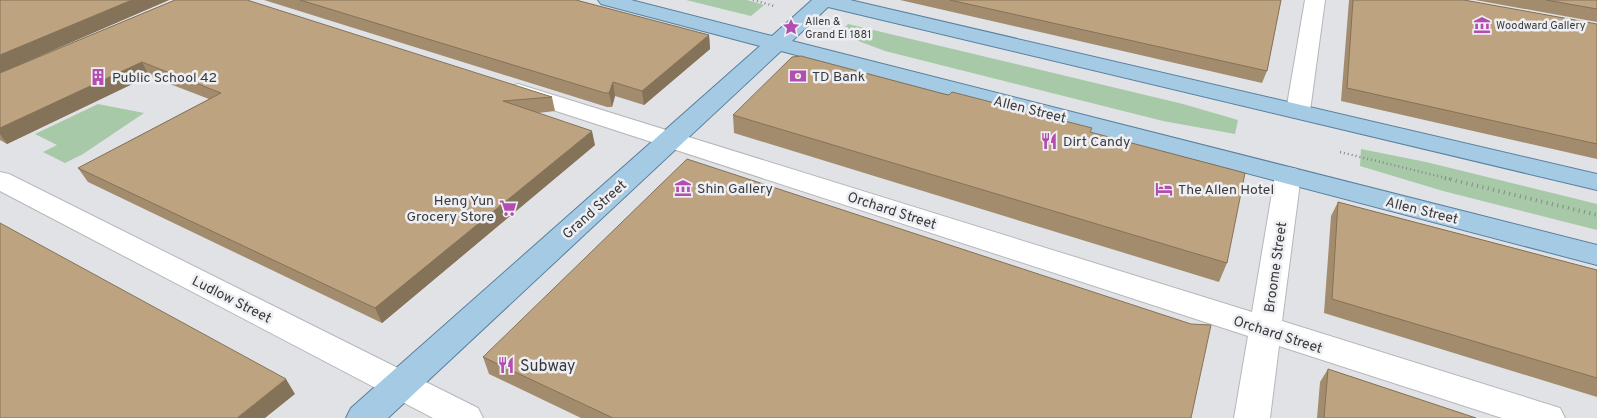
<svg xmlns="http://www.w3.org/2000/svg" width="1597" height="418" viewBox="0 0 1597 418" font-family="Overpass,sans-serif">
	<style>
		.green { fill: #a7c9a8 }
		.lines { fill: none; stroke-linecap: round; stroke-linejoin: round }
		.minor-casing { stroke: #b5b7ba; stroke-width: 2 }
		.major-casing { stroke: #58809e; stroke-width: 2 }
		.path-far1 { stroke: #88888b; stroke-width: 2.5; stroke-dasharray: 1 3; stroke-linecap: butt }
		.path { stroke: #88888b; stroke-width: 4; stroke-dasharray: 1 4.5; stroke-linecap: butt }
		.minor { fill: #fff; fill-rule: evenodd }
		.major { fill: #a4cae4; fill-rule: evenodd }
		.wall { fill: #a38c6d }
		.shaded-wall { fill: #847259 }
		.building { fill: #bda37f; stroke: #847259 }
		.labels { text-anchor: middle; stroke-width: 5; stroke-linejoin: round; paint-order: stroke }
		.far-poi-label { font-size: 11px; fill: #3a3a3c; stroke: #eeeff3; text-anchor: start }
		.poi-label { font-size: 14px; fill: #3a3a3c; stroke: #eeeff3; text-anchor: start }
		.street-label { font-size: 14px; fill: #3a3a3c; stroke: #eeeff3 }
		.near-poi-label { font-size: 16px; fill: #3a3a3c; stroke: #eeeff3; text-anchor: start }
	</style>
	<rect width="100%" height="100%" fill="#e1e2e6"/>
	<path class="green" d="M686,0H747L764,5L751,16Z
		M848,24L1183,104L1238,120L1235,134L1163,121L885,51L853,39L837,36Z
		M98,104L144,113L83,154L65,163L43,152L57,145L35,134Z
		M1361,149L1426,162L1597,204V230L1443,191L1360,166Z"/>
	<g class="lines">
		<g class="minor-casing">
			<path id="minor" d="M1305,0H1325L1310,111L1306,116L1298,118L1290,116L1286,111Z
				M518,84L1252,312L1275,175L1279,169L1288,167L1297,169L1301,175L1282,321L1560,408L1565,418H1502L1279,346L1270,418H1234L1248,336L510,96L506,91L510,86Z
				M0,172L9,174L478,408L483,418H433L0,191Z"/>
		</g>
		<g class="major-casing">
			<path id="major" d="M598,0H631L772,36L812,0H850L1597,174V190L828,7L792,41L1597,245V265L781,51L388,418H346L351,408L760,46L601,4Z"/>
		</g>
		<path class="path-far1" d="M753,0L774,6
			M1340,152L1450,179"/>
		<path class="path" d="M1445,178L1597,215"/>
		<use href="#minor" class="minor"/>
		<use href="#major" class="major"/>
	</g>
	<path class="wall" d="M0,0H169L19,65L175,0L552,97L555,111L538,113L595,145L382,323L88,182L78,168L209,99L149,76L7,144L0,140Z
		M264,0H576L709,35L710,49L644,105L615,96L612,107H607Z
		M900,0H1281L1267,71L1262,83Z
		M1349,0H1464L1597,24V159L1341,101Z
		M1475,0H1597V22Z
		M944,94L1091,133L1227,263L1219,282L734,133L733,115Z
		M1338,202L1597,270V397L1324,313L1331,216Z
		M483,357L1191,418H581L489,374Z
		M1328,369L1476,418H1317L1320,382Z"/>
	<path class="shaded-wall" d="M132,0H169L0,73V55Z
		M709,35L710,49L644,105L642,91Z
		M142,62L149,76L7,144L0,134V128Z
		M613,82L615,96L612,107L609,93Z
		M592,131L595,145L382,323L375,308Z
		M286,379L295,394L265,418H237Z"/>
	<path class="building" d="M0,0H132L0,55Z
		M175,0H247L552,97L503,101L592,131L375,308L78,168L221,93L142,62L0,128V73Z
		M300,0H576L709,35L642,91L613,82L609,93H605Z
		M950,0H1281L1267,71Z
		M1353,0H1464L1597,24V144L1347,88Z
		M1546,0H1597V9Z
		M801,56L944,94L949,95L952,92L1092,128L1090,132L1245,173L1227,263L733,115L792,57Z
		M687,159L1191,324L1211,325L1191,418H613L483,357Z
		M1338,202L1597,270V378L1332,299Z
		M0,223L286,379L237,418H0Z
		M1328,369L1476,418H1324Z"/>
	<defs>
		<g id="museum-bare" transform="scale(1.35)"><path d="M0-6L6-3V-2H-6V-3ZM-5-1h2V3h-2ZM-1-1h2V3h-2ZM3-1h2V3H3ZM-6 4H6V6H-6Z" fill="#b44db1" stroke="#eeeff3" stroke-width="2.5" paint-order="stroke"/></g>
		<g id="sight-bare" transform="scale(1.35)"><path d="M0-6L1.8-2.2L6-1.7L2.9 1.2L3.7 5.4L0 3.3L-3.7 5.4L-2.9 1.2L-6-1.7L-1.8-2.2Z" fill="#b44db1" stroke="#eeeff3" stroke-width="2.5" paint-order="stroke"/></g>
		<g id="bank-bare" transform="scale(1.35)"><path d="M-6-4H6V4H-6ZM0-2.3a2.3 2.3 0 1 0 0 4.6a2.3 2.3 0 1 0 0-4.6Z" fill="#b44db1" stroke="#eeeff3" stroke-width="2.5" paint-order="stroke"/></g>
		<g id="building-bare" transform="scale(1.35)"><path d="M-4-6H4V6H1V3H-1V6H-4ZM-2.5-4.3h1.7v1.8h-1.7ZM.8-4.3h1.7v1.8H.8ZM-2.5-1h1.7V.8h-1.7ZM.8-1h1.7V.8H.8Z" fill="#b44db1" stroke="#eeeff3" stroke-width="2.5" paint-order="stroke"/></g>
		<g id="restaurant-bare" transform="scale(1.35)"><path d="M-5-6h1v4h1v-4h1v4h1v-4h1v5L-1.5 .5V6h-2V.5L-5-1ZM5-6V6H3V1.5H1.5Q1.5-4 5-6Z" fill="#b44db1" stroke="#eeeff3" stroke-width="2.5" paint-order="stroke"/></g>
		<g id="hotel-bare" transform="scale(1.35)"><path d="M-6-4.5h1.5V1H6V5H4.5V3h-9V5H-6ZM-4 0a1.8 1.8 0 1 1 3.6 0ZM.5 0V-2.5h3Q6-2.5 6 0Z" fill="#b44db1" stroke="#eeeff3" stroke-width="2.5" paint-order="stroke"/></g>
		<g id="supermarket-bare" transform="scale(1.35)"><path d="M-6-5.5h2.5l.6 2H6L4.5 2H-2.5L-4.4-4H-6ZM-1.5 3.2a1.3 1.3 0 1 0 .1 0ZM3 3.2a1.3 1.3 0 1 0 .1 0Z" fill="#b44db1" stroke="#eeeff3" stroke-width="2.5" paint-order="stroke"/></g>
	</defs>
	<g fill-rule="evenodd">
		<use href="#museum-bare" x="1482" y="25"/>
		<use href="#sight-bare" x="791" y="27"/>
		<use href="#bank-bare" x="798" y="76"/>
		<use href="#building-bare" x="98" y="77"/>
		<use href="#restaurant-bare" x="1049" y="141"/>
		<use href="#museum-bare" x="683" y="188"/>
		<use href="#hotel-bare" x="1164" y="189"/>
		<use href="#supermarket-bare" x="508" y="208"/>
		<use href="#restaurant-bare" x="506" y="365"/>
	</g>
	<g class="labels">
		<g class="far-poi-label">
			<text x="805" y="25">Allen &amp;<tspan x="805" dy="13">Grand El 1881</tspan></text>
			<text x="1496" y="29">Woodward Gallery</text>
		</g>
		<g class="poi-label">
			<text x="812" y="81">TD Bank</text>
			<text x="112" y="82">Public School 42</text>
			<text x="1063" y="146">Dirt Candy</text>
			<text x="697" y="193">Shin Gallery</text>
			<text x="1178" y="194">The Allen Hotel</text>
			<text x="494" y="205" text-anchor="end">Heng Yun<tspan x="494" dy="16">Grocery Store</tspan></text>
		</g>
		<g class="street-label">
			<text transform="translate(1030 109) rotate(14)" y="5">Allen Street</text>
			<text transform="translate(594 209) rotate(-42)" y="5">Grand Street</text>
			<text transform="translate(892 210) rotate(18)" y="5">Orchard Street</text>
			<text transform="translate(1422 210) rotate(14)" y="5">Allen Street</text>
			<text transform="translate(1275 267) rotate(-82)" y="5">Broome Street</text>
			<text transform="translate(232 299) rotate(27)" y="5">Ludlow Street</text>
			<text transform="translate(1278 334) rotate(18)" y="5">Orchard Street</text>
		</g>
		<g class="near-poi-label">
			<text x="520" y="371">Subway</text>
		</g>
	</g>
</svg>
